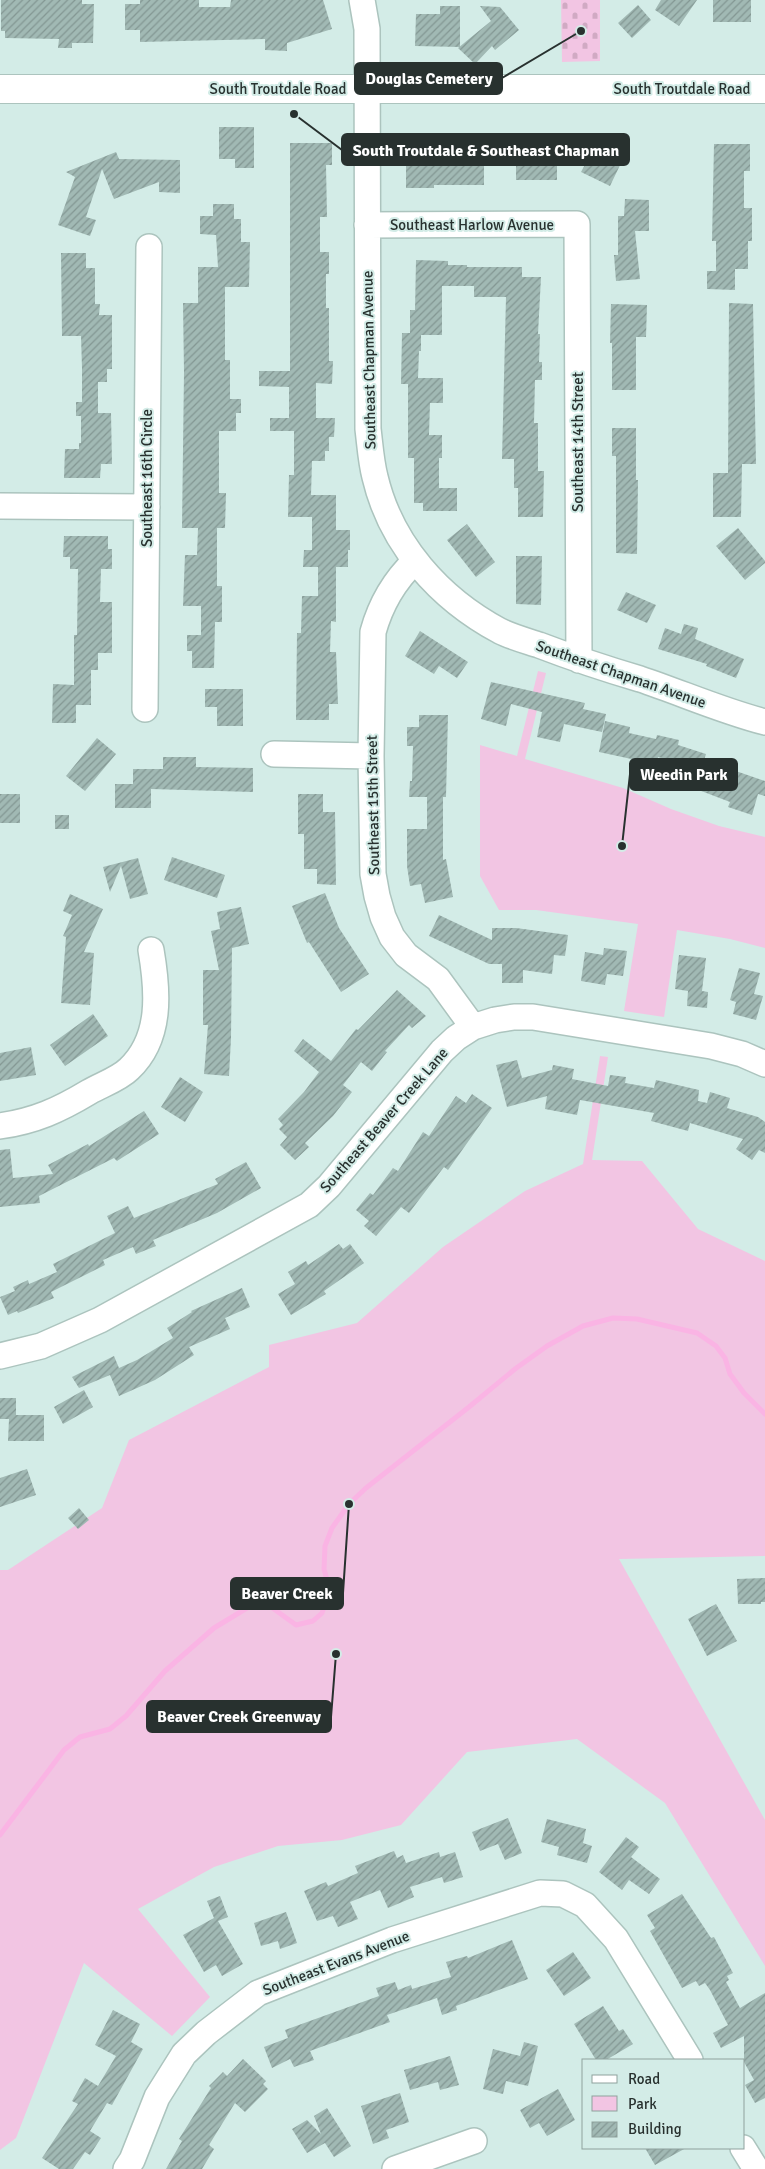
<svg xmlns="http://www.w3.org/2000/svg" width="765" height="2169" viewBox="0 0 765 2169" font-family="Signika,sans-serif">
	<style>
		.cemetery { fill: url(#cemetery-stones) }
		.green { fill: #f2c5e3 }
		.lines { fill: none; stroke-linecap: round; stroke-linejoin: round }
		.stream { stroke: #fab4e4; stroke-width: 5 }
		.building { fill: url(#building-hatch) }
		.minor-casing { stroke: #acc4be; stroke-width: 28 }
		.major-casing { stroke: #acc4be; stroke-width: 30 }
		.minor { stroke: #fff; stroke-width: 25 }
		.major { stroke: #fff; stroke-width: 28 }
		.labels { text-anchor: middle; stroke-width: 4; stroke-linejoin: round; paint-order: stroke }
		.street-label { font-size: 15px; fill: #28312f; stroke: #d3ece7 }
		.leader { fill: none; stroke: #28312f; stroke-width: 2 }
		.callout-dot { fill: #28312f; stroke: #d3ece7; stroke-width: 2 }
		.callout { fill: #28312f; stroke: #28312f; stroke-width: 2 }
		.callout-label { font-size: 16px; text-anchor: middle; font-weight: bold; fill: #fff }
	</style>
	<defs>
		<pattern id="cemetery-stones" width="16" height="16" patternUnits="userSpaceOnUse" patternTransform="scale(1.25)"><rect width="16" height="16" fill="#f2c5e3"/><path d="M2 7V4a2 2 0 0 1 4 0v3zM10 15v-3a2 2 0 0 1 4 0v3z" fill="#d0aac3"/></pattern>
		<pattern id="building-hatch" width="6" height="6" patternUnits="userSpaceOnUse" patternTransform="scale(1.25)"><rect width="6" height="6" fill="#a1b9b4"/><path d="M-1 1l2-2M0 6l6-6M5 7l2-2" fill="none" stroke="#839793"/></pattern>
	</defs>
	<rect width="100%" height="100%" fill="#d3ece7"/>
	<path class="cemetery" d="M561,0H600V61L562,62Z"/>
	<path class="green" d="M538,671L546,673L525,759L623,788L671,809L719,826L765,837V948L730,939L677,930L664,1017L624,1011L638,924L536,910H499L480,876V745L517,756Z
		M600,1056L608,1057L592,1160L642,1161L698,1229L765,1261V1556L619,1559L765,1820V1966L665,1803L577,1739L467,1752L401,1825L342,1840L278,1846L214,1867L138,1909L210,1997L172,2036L84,1963L16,2138L0,2150V1570H8L102,1508L129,1440L269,1367V1345L357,1323L443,1247L525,1191L583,1164Z"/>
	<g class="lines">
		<path class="stream" d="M0,1835L64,1750L80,1737L110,1729L126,1716L165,1671L214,1628L247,1608L259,1603L267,1604L296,1625L313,1621L322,1613L330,1591L324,1569L325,1546L332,1528L349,1504L366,1488L469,1407L515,1369L547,1346L583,1326L613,1318L637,1319L697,1333L716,1346L725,1358L730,1374L744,1393L765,1414"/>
	</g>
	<path class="building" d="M1,0H82V4H94L93,43H72V48H58L59,39L5,38V31H1Z
		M140,0H199V7H230L231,0H323L332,29L287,43V51L265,50V39L140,42V30H125V4H140Z
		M661,0H697L679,26L655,10Z
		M713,0H751V22H713Z
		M638,5L651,20L632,38L618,23Z
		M440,6H460V47L415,46L416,14H440Z
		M480,6L500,7L519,30L495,50L492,46L475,64L458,48L491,21Z
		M219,127H254V168H235V159H219Z
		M290,143H332V165H326L327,217H320V252H329V274H326V308H329V361H333L332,384L316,383V418H335L334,437H329V451H325V461H312L311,495H336V530H350V550H348V567H336V622L331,621L330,652H336L338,704H329V720H296L297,633H301L302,596H318V567H303L304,550H312V517H288L289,475H294V431H270V418H289V387L259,386V371H290Z
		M714,144H750V171H744V208H752V241H748V269H735V290L707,289V271H716V241H712Z
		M594,148L622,161L610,186L581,172Z
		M116,152L119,159L180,160V193L159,192V182L114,199L102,169L86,217L96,220L90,236L58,225L75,177L66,172Z
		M516,153H557V180H516Z
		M406,160L484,161V185H434V188H406Z
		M625,199L649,200V231H635L640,279L616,281L614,255H618V216H624Z
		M213,204H234V219H241V242H250L249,287H225V360H230V399H241V413H236V431H219V493H226L225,528H217V586H222V622H215L214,668H192V651H187V635H201V606H183L185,555H197L198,528H182L184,372L183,303H198V267H218L216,235L200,234V216H213Z
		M61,253H86V268H95V304H100L99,315H112V369H107V382H98V413H111L112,464H101L100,478H64L65,449H79V443H81V416H76V402H82V368L81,336H62Z
		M416,260L448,261V265H467V267H522V277H541L538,334H540L539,362H542V380H535L534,423H538V471H544L543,517H518V488H514V459H502L506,297H474V286H442V335H421V351H419L418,378H443V403H430L429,435H442V458H439V488H457V511H423V503H414V458H408V384H401L402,333H410V310H415Z
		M729,303L753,304L756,464H742L741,517H713V473H728Z
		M611,304L647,305L646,337H636V390H612V343H610Z
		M612,428H636V480H638L637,554L616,553V456H612Z
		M467,524L495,562L476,577L447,540Z
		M738,528L765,561V563L745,580L716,546Z
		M64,536H108V549H112V569H101L100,602H112V653H98V670H91V705H76V723H52L53,684L74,685V635H77L78,569H70V557H63Z
		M516,556H542L541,605L516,604Z
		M626,592L656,605L647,623L617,610Z
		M684,624L698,628L695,639L744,659L736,678L706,666L707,664L658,649L665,628L681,634Z
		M420,631L468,662L457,678L439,666L434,674L405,656Z
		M491,682L585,703L583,709L606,714L602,732L564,724L560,742L537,737L542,712L511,704L506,726L481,719Z
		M205,689H243V726H217V707H205Z
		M419,715H448L446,797H443V860L446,859L453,897L425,903L421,884L410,886L407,866V829H427V797H409L410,781H412L413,746H407V727H419Z
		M605,721L630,727L629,733L656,739L657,735L679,740L678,745L706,754L704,760L765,781V796L758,794L752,815L728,807L730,802L696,789L702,773L684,767L686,764L658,757L654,775L633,770L636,760L599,752Z
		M97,738L116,754L85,791L66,776Z
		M163,757H196V767L253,768V792L151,789V808H115V784H133V769H163Z
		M0,794H20V823H0Z
		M298,794H323V812H335L336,885L317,884V869H304V834H298Z
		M55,815H69V829H55Z
		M172,857L225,875L217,898L164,880Z
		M138,858L148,894L130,899L121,866L110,892L103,867Z
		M325,893L339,928L369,974L341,992L309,942L307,943L292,906Z
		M70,894L103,909L84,952L94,953L90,1005L61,1003L66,937L63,936L72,915L63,911Z
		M241,907L249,944L232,948L231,1038L229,1076L204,1074L208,1025H203V970H219L211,931L220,929L217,912Z
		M439,915L492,940V928H516L568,935L565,956L554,955L552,974L523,970V983H502V964H489L429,936Z
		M604,948L627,951L623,976L607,974L605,985L581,981L585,952L603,955Z
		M679,955L706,958L702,991L708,992L707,1008L687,1006L688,991L675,989Z
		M739,968L760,973L754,994L763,996L756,1020L733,1014L736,1002L730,1000Z
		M397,990L426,1016L412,1028L409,1025L385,1051L387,1052L372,1071L361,1062L343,1085L352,1092L333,1116L305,1143L309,1147L295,1160L280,1145L287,1137L279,1129L283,1125L278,1119L304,1092L319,1072L294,1051L303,1039L331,1061L356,1029L358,1030Z
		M93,1014L108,1036L65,1066L50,1045Z
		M31,1047L36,1075L0,1081V1053Z
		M517,1060L522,1078L552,1070L553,1065L574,1069L572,1079L608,1086L610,1075L626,1077L625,1083L654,1088L656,1080L699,1090L698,1101L707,1103L710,1092L730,1098L727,1108L758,1117L765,1122V1153L759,1150L752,1160L736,1149L743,1139L690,1123L688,1131L651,1121L654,1113L580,1100L577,1115L545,1109L547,1096L507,1107L496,1065Z
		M180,1077L203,1092L185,1122L161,1107Z
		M472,1094L492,1108L448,1170L444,1167L409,1213L401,1207L376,1236L364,1226L369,1221L356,1210L370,1193L373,1195L393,1168L398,1171L423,1132L429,1136L456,1096L466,1103Z
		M144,1111L159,1134L117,1161L114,1158L39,1196L40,1203L0,1207V1150L10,1149L13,1178L53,1174L48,1165L88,1144L89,1146Z
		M246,1162L261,1188L217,1213L153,1240L156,1246L136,1254L133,1247L103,1260L105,1265L51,1292L54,1298L18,1313L17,1311L8,1315L0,1297L15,1291L13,1287L28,1280L29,1284L57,1272L53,1264L115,1233L107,1216L128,1206L134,1218L218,1184L215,1179Z
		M339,1244L343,1249L350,1244L364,1263L324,1291L326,1294L291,1315L278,1294L295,1284L288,1272L306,1261L308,1265Z
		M242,1288L250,1307L225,1318L230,1329L189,1347L194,1355L155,1380L119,1396L110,1375L79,1388L72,1377L114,1356L119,1368L137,1360L173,1338L167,1328L192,1312L191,1311Z
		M84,1390L93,1407L63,1424L54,1407Z
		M0,1398H16V1415H44V1441H8L9,1419H0Z
		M27,1469L36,1495L0,1507V1478Z
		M79,1508L89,1520L78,1529L68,1518Z
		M765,1578V1602H761V1604H738L737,1579Z
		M716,1604L737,1641L707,1656L688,1619Z
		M508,1818L522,1853L505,1860L498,1844L480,1851L472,1832Z
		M547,1819L586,1829L583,1843L592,1846L587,1863L557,1855L559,1847L541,1842Z
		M626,1837L639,1847L631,1857L660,1879L649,1894L629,1880L622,1890L599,1872Z
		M394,1851L397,1858L403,1855L406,1863L439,1852L440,1857L455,1852L463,1877L444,1883L442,1877L410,1887L414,1897L388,1908L380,1890L350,1902L358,1919L338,1927L333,1916L317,1921L304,1891L326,1882L328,1886L358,1873L355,1866Z
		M682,1894L711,1938L714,1937L733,1973L727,1976L729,1980L726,1982L740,2008L765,1993V2098L755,2103L745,2085L754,2080L744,2062V2036L721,2048L713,2033L728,2025L710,1990L705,1983L699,1986L696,1981L682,1988L650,1931L655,1928L647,1915Z
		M220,1896L228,1917L218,1921L243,1964L222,1976L216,1965L204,1972L183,1935L214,1918L207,1901Z
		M286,1912L297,1943L280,1949L278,1941L261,1946L254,1923Z
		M512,1940L528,1979L456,2006L457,2010L442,2015L437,1998L387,2015L390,2022L310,2051L314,2060L294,2067L290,2059L272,2068L264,2047L288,2038L285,2030L379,1996L376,1988L395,1982L398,1990L411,1985L412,1989L451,1977L446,1962L467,1956L468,1958Z
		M573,1952L591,1978L564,1996L546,1970Z
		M603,2006L619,2031L623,2029L633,2044L606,2060H596L574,2024Z
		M113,2010L140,2024L131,2042L143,2049L112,2105L107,2103L90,2131L101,2138L90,2155L85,2152L73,2169H59L42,2158L78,2104L72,2101L85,2078L98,2086L116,2056L95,2045Z
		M524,2042L538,2046L528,2086L506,2081L503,2094L483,2089L493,2049L520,2056Z
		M450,2056L459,2085L440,2090L438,2082L410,2090L404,2070Z
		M243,2059L266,2081L263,2084L268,2089L245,2112L235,2103L209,2145L214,2149L202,2169H166L182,2141L179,2139L211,2088L209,2086L223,2072L227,2076Z
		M558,2089L575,2120L547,2136L539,2123L530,2128L520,2110Z
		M400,2093L409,2122L386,2130L389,2138L373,2144L361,2106Z
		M327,2108L351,2146L334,2157L325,2143L307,2153L292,2129L307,2120L321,2134L314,2116Z
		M645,2148H686L655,2165Z"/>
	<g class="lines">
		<g class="minor-casing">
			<path id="minor" d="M362,0L367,29L368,429C370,445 371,462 375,477C391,545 440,599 500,631C512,637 527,641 539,645C573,658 606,669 640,679C682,693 722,711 765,722
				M367,225L577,224L579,660
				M0,506L147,507
				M415,561C394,581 381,603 373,632L371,756L373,874L377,896L383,917L392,937L406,955L438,979L473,1027
				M145,709L149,247
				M274,754L371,756
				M0,1126C35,1121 59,1110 89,1092C101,1085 119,1079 129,1069C162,1038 158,991 151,950
				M0,1356L41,1346L100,1320L309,1205L329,1186L442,1051L456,1038L473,1027L495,1020L514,1017H533L711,1046L742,1054L765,1064
				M743,2148L756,2169
				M126,2169L132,2160L157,2097L184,2054L206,2033L258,1993L392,1940L540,1893L563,1894L585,1905L616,1939L690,2060
				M395,2169L474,2141"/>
		</g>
		<g class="major-casing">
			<path id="major" d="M0,89H765"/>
		</g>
		<use href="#minor" class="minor"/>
		<use href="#major" class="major"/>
	</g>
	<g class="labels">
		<g class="street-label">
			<text x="278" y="94">South Troutdale Road</text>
			<text x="682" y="94">South Troutdale Road</text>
			<text x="472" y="230">Southeast Harlow Avenue</text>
			<text transform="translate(369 360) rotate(-91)" y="5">Southeast Chapman Avenue</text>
			<text transform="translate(578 442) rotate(-90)" y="5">Southeast 14th Street</text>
			<text transform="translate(147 478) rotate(-90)" y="5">Southeast 16th Circle</text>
			<text transform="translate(621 674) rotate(19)" y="5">Southeast Chapman Avenue</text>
			<text transform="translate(373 805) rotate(-91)" y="5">Southeast 15th Street</text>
			<text transform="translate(384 1120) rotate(-49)" y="5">Southeast Beaver Creek Lane</text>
			<text transform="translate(336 1963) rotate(-21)" y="5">Southeast Evans Avenue</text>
		</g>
	</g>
	<path class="leader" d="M581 31L502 78M294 114L342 150M622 846L630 774M349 1504L343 1593M336 1654L331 1717"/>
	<g class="callout-dot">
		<circle cx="581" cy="31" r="5"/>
		<circle cx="294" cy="114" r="5"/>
		<circle cx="622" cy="846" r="5"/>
		<circle cx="349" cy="1504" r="5"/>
		<circle cx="336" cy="1654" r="5"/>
	</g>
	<g class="callout">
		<rect x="355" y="63" width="147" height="31" rx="5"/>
		<rect x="342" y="134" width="287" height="31" rx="5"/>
		<rect x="630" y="759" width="107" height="31" rx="5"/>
		<rect x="231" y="1578" width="112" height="31" rx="5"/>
		<rect x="147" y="1701" width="184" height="31" rx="5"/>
	</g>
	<g class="callout-label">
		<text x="429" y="84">Douglas Cemetery</text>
		<text x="486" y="156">South Troutdale &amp; Southeast Chapman</text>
		<text x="684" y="780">Weedin Park</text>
		<text x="287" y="1599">Beaver Creek</text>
		<text x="239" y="1722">Beaver Creek Greenway</text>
	</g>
	<rect x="582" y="2059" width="162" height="90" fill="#d3ece7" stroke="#8fa19d"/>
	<rect x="592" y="2075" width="25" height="8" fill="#ffffff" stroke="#8fa19d"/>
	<text x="628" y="2084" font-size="15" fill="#28312f">Road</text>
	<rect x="592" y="2096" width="25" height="15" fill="#f2c5e3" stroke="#8fa19d"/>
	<text x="628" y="2109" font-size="15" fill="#28312f">Park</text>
	<rect x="592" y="2122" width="25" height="15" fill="url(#building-hatch)" stroke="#8fa19d"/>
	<text x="628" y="2134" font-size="15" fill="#28312f">Building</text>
</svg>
